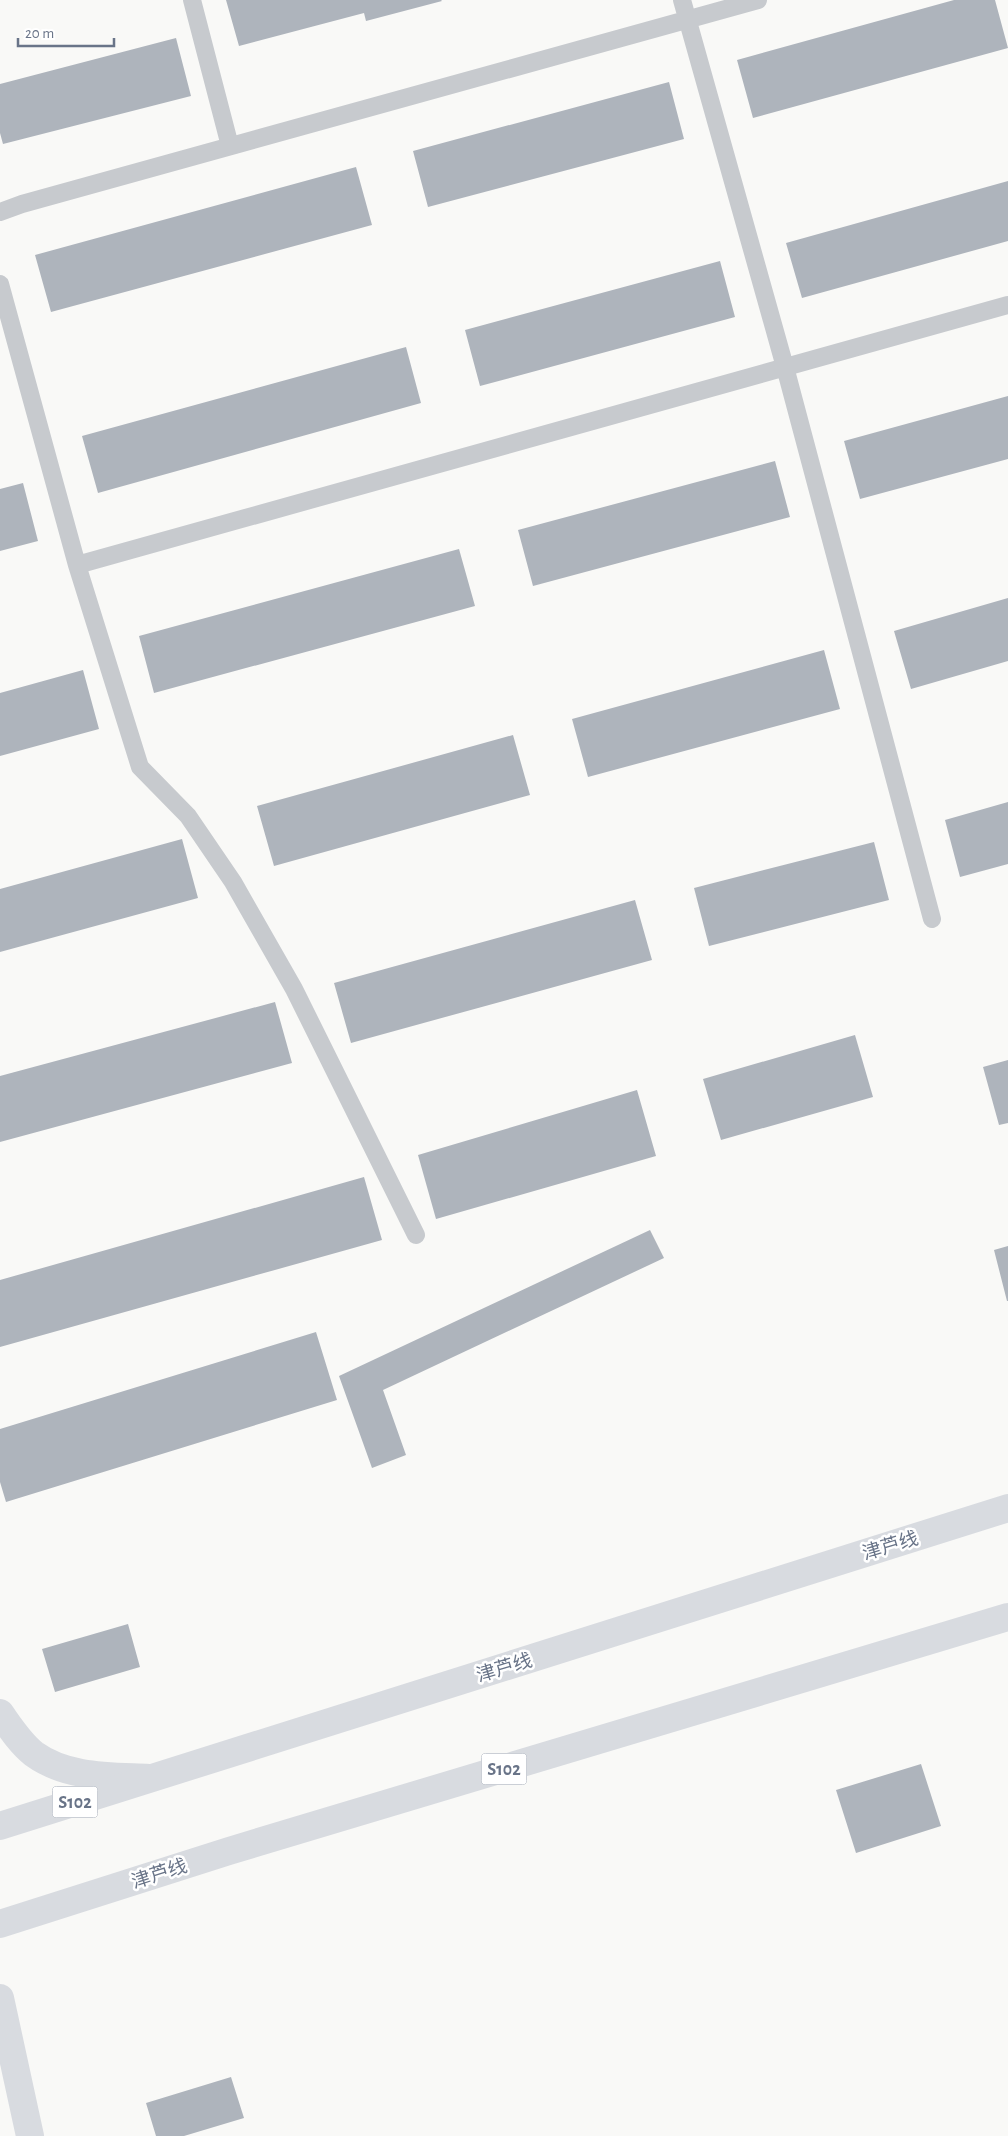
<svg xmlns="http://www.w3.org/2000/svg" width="1008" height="2136" viewBox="0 0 1008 2136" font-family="'Alegreya Sans','Noto Sans SC',sans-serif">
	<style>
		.building { fill: #aeb4bc }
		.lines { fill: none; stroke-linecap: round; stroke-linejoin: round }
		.lane { stroke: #c7cace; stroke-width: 18 }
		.secondary { stroke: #d8dbe0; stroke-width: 28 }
		.highway { stroke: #d8dbe0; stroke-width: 28 }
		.labels { text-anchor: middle; stroke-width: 5; stroke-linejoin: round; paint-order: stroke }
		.shield { fill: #fff; stroke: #969eac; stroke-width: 1 }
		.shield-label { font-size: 18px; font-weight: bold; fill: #697488 }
		.street-label { font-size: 19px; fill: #697488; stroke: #fff }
	</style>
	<rect width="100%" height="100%" fill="#f9f9f7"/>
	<path class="building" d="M226,0H441L442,1L366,21L364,13L239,46Z
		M954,0H995L1008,48L753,118L737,60Z
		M176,38L191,96L3,144L0,133V84Z
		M669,82L684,139L428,207L413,151Z
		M356,167L372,225L51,312L35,255Z
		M1008,181V241L802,298L786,243Z
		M720,261L735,317L480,386L465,330Z
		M406,347L421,403L98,493L82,436Z
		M1008,396V459L860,499L844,441Z
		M775,461L790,517L533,586L518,530Z
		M23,483L38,541L0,551V489Z
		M459,549L475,606L154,693L139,636Z
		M1008,598V661L911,689L894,631Z
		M824,650L840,709L588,777L572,719Z
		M83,670L99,729L0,756V693Z
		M513,735L530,795L274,866L257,806Z
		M1008,802V864L960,877L945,820Z
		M182,839L198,898L0,952V889Z
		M874,842L889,900L709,946L694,888Z
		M635,900L652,960L351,1043L334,983Z
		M275,1002L292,1063L0,1142V1076Z
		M855,1035L873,1097L721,1140L703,1079Z
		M1008,1060V1123L999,1125L983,1067Z
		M637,1090L656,1156L436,1219L418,1155Z
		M364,1177L382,1240L0,1347V1280Z
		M650,1230L664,1258L383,1390L406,1455L372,1468L339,1376Z
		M1008,1246V1301H1007L994,1250Z
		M316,1332L337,1400L6,1502L0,1482V1429Z
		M128,1624L140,1667L55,1692L42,1649Z
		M921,1764L941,1826L856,1853L836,1790Z
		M231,2077L244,2118L184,2136H156L146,2103Z"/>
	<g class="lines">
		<path class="lane" d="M192,0L230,146
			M682,0L785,367L932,919
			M0,212L22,204L758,0
			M0,284L77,565L140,767L188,816L233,882L294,989L416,1235
			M77,565L1008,305"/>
		<path class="secondary" d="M0,1713C10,1727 20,1743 34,1754C67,1778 111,1776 149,1778
			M0,1998L30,2136"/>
		<path class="highway" d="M0,1826L1008,1508
			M0,1924L229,1851L1008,1617"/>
	</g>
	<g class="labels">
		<g class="shield">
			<rect x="481.5" y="1753.5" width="45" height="31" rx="4"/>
			<rect x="52.5" y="1786.5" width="45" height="31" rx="4"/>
		</g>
		<g class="shield-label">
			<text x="504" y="1775">S102</text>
			<text x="75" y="1808">S102</text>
		</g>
		<g class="street-label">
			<text transform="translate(890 1545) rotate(-17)" y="7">津芦线</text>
			<text transform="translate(504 1667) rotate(-17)" y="7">津芦线</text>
			<text transform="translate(159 1873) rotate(-18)" y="7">津芦线</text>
		</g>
	</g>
	<path d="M18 38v8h96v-8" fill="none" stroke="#697488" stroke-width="2.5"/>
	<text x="25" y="38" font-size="15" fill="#697488" stroke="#ffffff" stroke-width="4" paint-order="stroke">20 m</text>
</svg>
